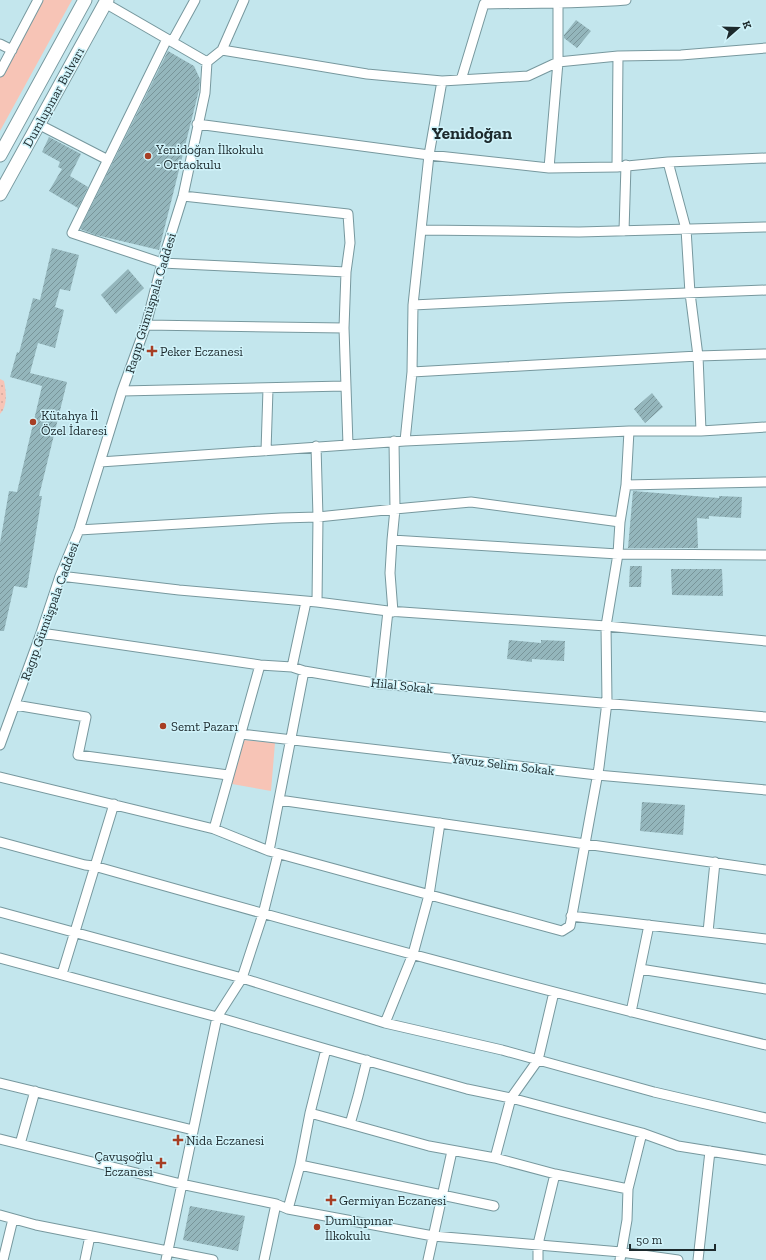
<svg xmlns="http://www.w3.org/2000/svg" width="766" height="1260" viewBox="0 0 766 1260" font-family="'Zilla Slab',serif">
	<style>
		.grass { fill: url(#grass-dots) }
		.green { fill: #f7c4b6 }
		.building { fill: url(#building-hatch) }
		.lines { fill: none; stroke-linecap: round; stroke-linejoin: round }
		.street-casing { stroke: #77989e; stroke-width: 11 }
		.secondary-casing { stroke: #77989e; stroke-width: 15 }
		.street { stroke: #fff; stroke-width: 9 }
		.secondary { stroke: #fff; stroke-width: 13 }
		.poi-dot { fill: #a73e24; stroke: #d0f3fa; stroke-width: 1.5 }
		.labels { text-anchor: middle; stroke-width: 3; stroke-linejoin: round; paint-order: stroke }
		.street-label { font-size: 13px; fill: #1c292c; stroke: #d0f3fa }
		.poi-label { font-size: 13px; fill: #1c292c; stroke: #d0f3fa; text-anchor: start }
		.district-label { font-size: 17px; font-weight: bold; fill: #1c292c; stroke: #d0f3fa }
	</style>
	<defs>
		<pattern id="grass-dots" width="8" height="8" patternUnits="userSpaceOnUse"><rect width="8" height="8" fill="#f7c4b6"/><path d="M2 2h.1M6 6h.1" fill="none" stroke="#d3a89d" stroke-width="1.8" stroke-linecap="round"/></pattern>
		<pattern id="building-hatch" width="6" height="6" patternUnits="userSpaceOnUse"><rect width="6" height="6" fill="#94b6bc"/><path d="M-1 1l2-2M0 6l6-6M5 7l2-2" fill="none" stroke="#789499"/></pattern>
	</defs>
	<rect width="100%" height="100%" fill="#c3e6ed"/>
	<path class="grass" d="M0,379L4,381C6,391 8,406 0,414Z"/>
	<path class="green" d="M39,0H72L0,131V74Z
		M243,740L275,743L271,791L232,784Z"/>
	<path class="building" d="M576,20L591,31L577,48L564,38V35Z
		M168,51L194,66L200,79L199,90L159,250L96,235L80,229Z
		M49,137L81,154L70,176L88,187L78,208L49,191L62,169L58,167L60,162L42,152Z
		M52,248L79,255L70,291L60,289L55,307L64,310L55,348L38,343L30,373L67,382L39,496H42L27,588L14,586L4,631H0V543L9,491L17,492L42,386L10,377L17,352L19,353L33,298L40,300Z
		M128,269L144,288L116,314L101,295Z
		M652,393L663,407L645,423L634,409Z
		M633,491L719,498V496L742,497L741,518L709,516V519L697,518L698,548H628Z
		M630,566H642L641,587H629Z
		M671,569H722L723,596L672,595Z
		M509,640L541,643V640L565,641L564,661L532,659V662L507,659Z
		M642,802L685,805L683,835L640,831Z
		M190,1206L245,1216L238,1251L183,1240Z"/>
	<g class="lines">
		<g class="street-casing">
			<path id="street" d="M105,3L207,62
				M167,39L72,233L162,263L346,272
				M172,42L195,0
				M0,44L12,50
				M222,50L367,74L442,81L528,76L558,62L618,56L681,55L766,48
				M0,72L38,0
				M461,80L484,4C532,3 579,4 626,0
				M38,124L108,160
				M197,124L429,155L549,168L617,167L668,162L766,158
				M668,162L686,229L690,293L698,356L701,431
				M617,167L618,56
				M549,168L558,62V0
				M183,196L348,214L350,243L346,272L344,328L348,445
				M422,230L579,232L766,227
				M624,231L626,165
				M413,305L557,298L766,290
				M146,325L344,328
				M412,372L698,356L766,354
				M122,391L345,386
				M405,441L412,372L413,305L429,155L442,81
				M316,446L318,517L317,602
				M266,451L268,389
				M100,462L405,441L629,431H701L766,427
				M626,485L766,482
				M620,522L471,502L395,509L392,540L618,554L766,555
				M79,530L281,518L318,517L395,509L394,441
				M392,540L390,573L393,612
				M60,576L179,590L317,602L388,611L606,626L766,641
				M41,633L260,665L292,667L304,671L380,684L766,717
				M292,667L306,602
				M380,684L388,611
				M15,705L86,717L78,755L228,775
				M241,734L597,775L766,790
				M0,745L41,633L60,576L79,530L122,391L146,325L162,263L183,196L205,93L207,62L222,50L244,0
				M0,777L214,829L269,851L562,931L570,926L599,767L607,702L606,626L618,554L620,522L626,485L629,431
				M279,800L766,870
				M214,829L260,665
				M0,842L85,865L94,866C317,929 541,991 766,1045
				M269,851L304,671
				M0,912L242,978L385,1023L502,1050L654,1092L766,1118
				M571,916L766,939
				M708,932L715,862
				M0,958L217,1017L326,1049L467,1089L511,1098L642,1133L678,1146L766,1160
				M640,969L766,989
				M62,974L114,804
				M631,1012L649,925
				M385,1023L413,954L429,895L440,823
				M367,1060L358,1096L350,1124L429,1146L495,1158L555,1174L628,1189
				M0,1083L193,1130
				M310,1113L350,1124
				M0,1139L181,1184L276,1204L288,1209L433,1236L621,1252L678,1260
				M20,1144L35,1091
				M495,1158L511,1098L538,1060L554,992
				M300,1165L494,1206
				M288,1209L300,1165L310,1113L326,1049
				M0,1215L36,1225L213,1260
				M3,1260L13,1219
				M85,1260L90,1236
				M166,1260L217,1017L242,978L263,914L278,854
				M264,1260L276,1204
				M428,1260L452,1151
				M538,1260V1244L555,1174
				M620,1260L627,1220L628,1189L642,1133
				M698,1260L710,1151"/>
		</g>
		<g class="secondary-casing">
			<path id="secondary" d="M0,155L85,0
				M0,194L107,0"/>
		</g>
		<use href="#street" class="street"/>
		<use href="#secondary" class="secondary"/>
	</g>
	<g class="poi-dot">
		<circle cx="148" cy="156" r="4"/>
		<path d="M150 345h4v4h4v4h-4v4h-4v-4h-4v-4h4z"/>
		<circle cx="33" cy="422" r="4"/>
		<circle cx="163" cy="726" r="4"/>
		<path d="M176 1134h4v4h4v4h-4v4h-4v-4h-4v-4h4z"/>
		<path d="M159 1157h4v4h4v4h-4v4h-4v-4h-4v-4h4z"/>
		<path d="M329 1194h4v4h4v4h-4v4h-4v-4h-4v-4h4z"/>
		<circle cx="317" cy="1227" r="4"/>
	</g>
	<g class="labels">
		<g class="street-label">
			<text transform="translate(53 97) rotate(-61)" y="5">Dumlupınar Bulvarı</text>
			<text transform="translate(150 303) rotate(-73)" y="5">Ragıp Gümüşpala Caddesi</text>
			<text transform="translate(49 611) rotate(-70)" y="5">Ragıp Gümüşpala Caddesi</text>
			<text transform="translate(402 685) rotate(6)" y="5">Hilal Sokak</text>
			<text transform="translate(503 764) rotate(7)" y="5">Yavuz Selim Sokak</text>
		</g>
		<g class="poi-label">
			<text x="156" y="154">Yenidoğan İlkokulu<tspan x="156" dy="15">- Ortaokulu</tspan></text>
			<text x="160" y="356">Peker Eczanesi</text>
			<text x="41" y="420">Kütahya İl<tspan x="41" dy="15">Özel İdaresi</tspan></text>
			<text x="171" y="731">Semt Pazarı</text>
			<text x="186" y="1145">Nida Eczanesi</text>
			<text x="153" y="1161" text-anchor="end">Çavuşoğlu<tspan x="153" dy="15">Eczanesi</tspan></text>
			<text x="339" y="1205">Germiyan Eczanesi</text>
			<text x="325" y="1225">Dumlupınar<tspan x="325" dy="15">İlkokulu</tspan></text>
		</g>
		<g class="district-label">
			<text x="472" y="139">Yenidoğan</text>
		</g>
	</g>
	<g transform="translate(738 28) rotate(70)" stroke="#d0f3fa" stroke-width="3" paint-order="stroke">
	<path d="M0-3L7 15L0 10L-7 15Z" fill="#1c292c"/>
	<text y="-6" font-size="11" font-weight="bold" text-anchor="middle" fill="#1c292c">K</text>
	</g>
	<path d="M630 1244v6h85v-6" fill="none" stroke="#1c292c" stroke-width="2"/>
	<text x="636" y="1244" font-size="12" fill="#1c292c" stroke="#d0f3fa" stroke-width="3" paint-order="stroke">50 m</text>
</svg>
